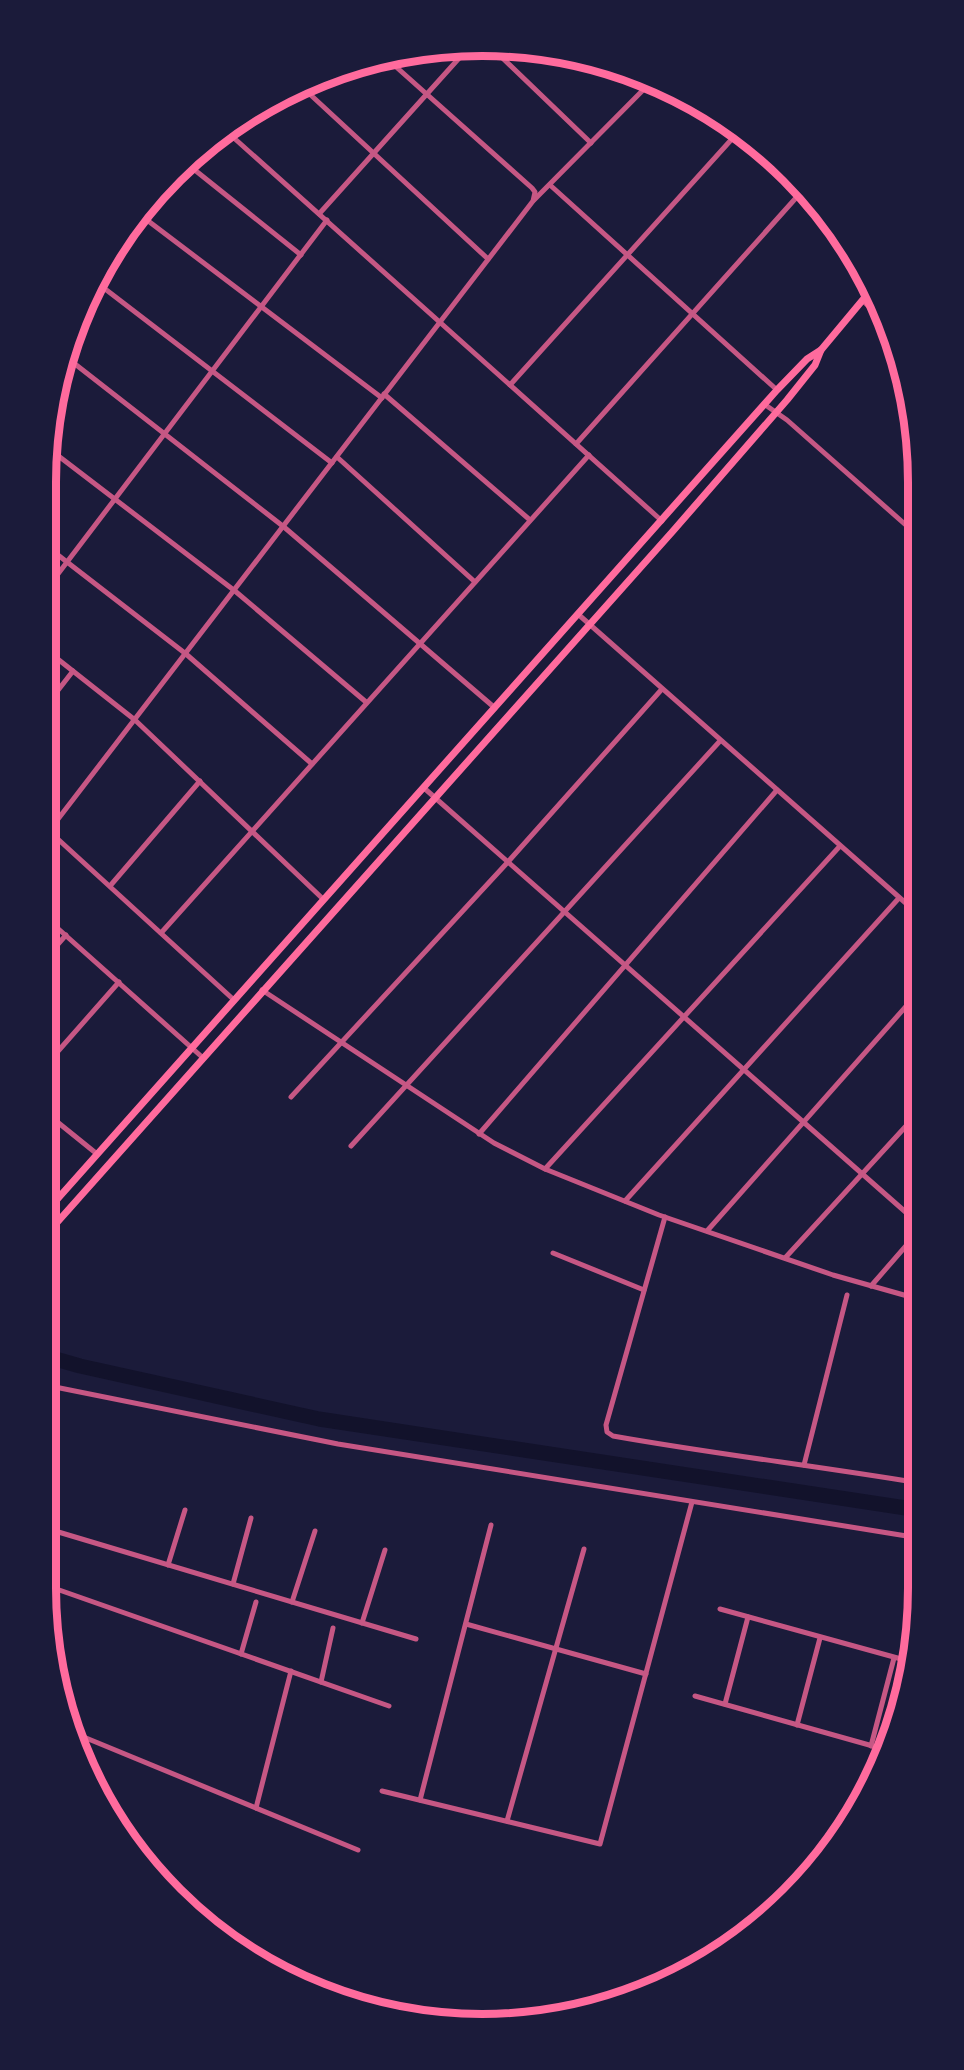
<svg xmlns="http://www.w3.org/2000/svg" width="964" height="2070" viewBox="0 0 964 2070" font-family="'Source Serif 4',serif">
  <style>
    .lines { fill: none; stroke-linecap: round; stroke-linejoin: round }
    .river { stroke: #12122b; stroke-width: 15 }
    .minor { stroke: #c65784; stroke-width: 5 }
    .secondary { stroke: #ff6b9d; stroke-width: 7 }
    .rim { fill: none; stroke: #ff6b9d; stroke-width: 8 }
  </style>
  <rect width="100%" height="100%" fill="#1b1b3a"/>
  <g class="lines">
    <polyline class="river" points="45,1356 80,1366 319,1419 919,1510"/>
    <g class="minor">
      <polyline points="490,46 591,143"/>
      <polyline points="633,73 647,86"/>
      <polyline points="301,86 488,259"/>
      <polyline points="225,130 662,521"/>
      <polyline points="186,163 301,255"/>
      <polyline points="550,185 777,390"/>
      <polyline points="534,200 653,80"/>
      <polyline points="139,214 382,398"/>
      <polyline points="319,214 470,46"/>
      <polyline points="96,282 332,463"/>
      <polyline points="863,301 888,324"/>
      <polyline points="66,357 284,527 495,708"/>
      <polyline points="510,385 740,130"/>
      <polyline points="384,394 530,520"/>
      <polyline points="764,404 787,420 916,534"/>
      <polyline points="576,444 803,190"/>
      <polyline points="48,448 235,591 366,702"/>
      <polyline points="337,457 475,582"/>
      <polyline points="45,545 186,654 312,764"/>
      <polyline points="45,591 327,220"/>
      <polyline points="579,615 917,913"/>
      <polyline points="45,649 135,720 323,899"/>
      <polyline points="45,707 73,671"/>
      <polyline points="424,788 918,1223"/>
      <polyline points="49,831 234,1000"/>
      <polyline points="45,836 533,201 535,192 532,188 385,57"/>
      <polyline points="110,886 200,781"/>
      <polyline points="45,917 202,1057"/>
      <polyline points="161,933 589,455"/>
      <polyline points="45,959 66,935"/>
      <polyline points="262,990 494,1143 545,1169 659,1215 833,1275 918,1299"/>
      <polyline points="45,1066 119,982"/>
      <polyline points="291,1097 507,863 662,689"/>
      <polyline points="45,1112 97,1154"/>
      <polyline points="479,1134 777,790"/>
      <polyline points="351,1146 720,741"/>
      <polyline points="545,1169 840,846"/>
      <polyline points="625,1201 899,898"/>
      <path d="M665,1217L606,1425L607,1432L613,1436C714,1454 817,1466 919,1483"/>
      <polyline points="707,1231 917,994"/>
      <polyline points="553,1253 644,1290"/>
      <polyline points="785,1258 917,1114"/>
      <polyline points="871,1286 918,1232"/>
      <polyline points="45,1385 338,1444 919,1538"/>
      <polyline points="909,1394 918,1395"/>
      <polyline points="804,1465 847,1295"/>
      <polyline points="45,1528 416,1639"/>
      <polyline points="168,1565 185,1510"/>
      <polyline points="233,1584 251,1518"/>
      <polyline points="45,1585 389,1706"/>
      <polyline points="292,1602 315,1531"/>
      <polyline points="720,1609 912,1662"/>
      <polyline points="362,1623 385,1550"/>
      <polyline points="466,1624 646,1674"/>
      <polyline points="52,1631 56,1615"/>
      <polyline points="241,1654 256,1602"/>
      <polyline points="321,1682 333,1628"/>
      <polyline points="695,1696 887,1750"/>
      <polyline points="725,1704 748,1617"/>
      <polyline points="797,1725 820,1638"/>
      <polyline points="69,1731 358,1850"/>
      <polyline points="871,1746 894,1658"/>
      <polyline points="382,1791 600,1844 692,1502"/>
      <polyline points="420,1800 491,1525"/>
      <polyline points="256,1808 291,1671"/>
      <polyline points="507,1821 584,1549"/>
    </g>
    <g class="secondary">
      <polyline points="45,1213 777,390 807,359 821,350 871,290"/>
      <polyline points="45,1236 673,531 787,400 815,365 821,350"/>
    </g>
  </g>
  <path d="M0 0H964V2070H0ZM482 56H482A426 426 0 0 1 908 482V1588A426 426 0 0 1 482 2014H482A426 426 0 0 1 56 1588V482A426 426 0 0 1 482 56Z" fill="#1b1b3a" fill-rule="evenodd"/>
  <path class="rim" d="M482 56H482A426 426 0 0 1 908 482V1588A426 426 0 0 1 482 2014H482A426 426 0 0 1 56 1588V482A426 426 0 0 1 482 56Z"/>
</svg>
